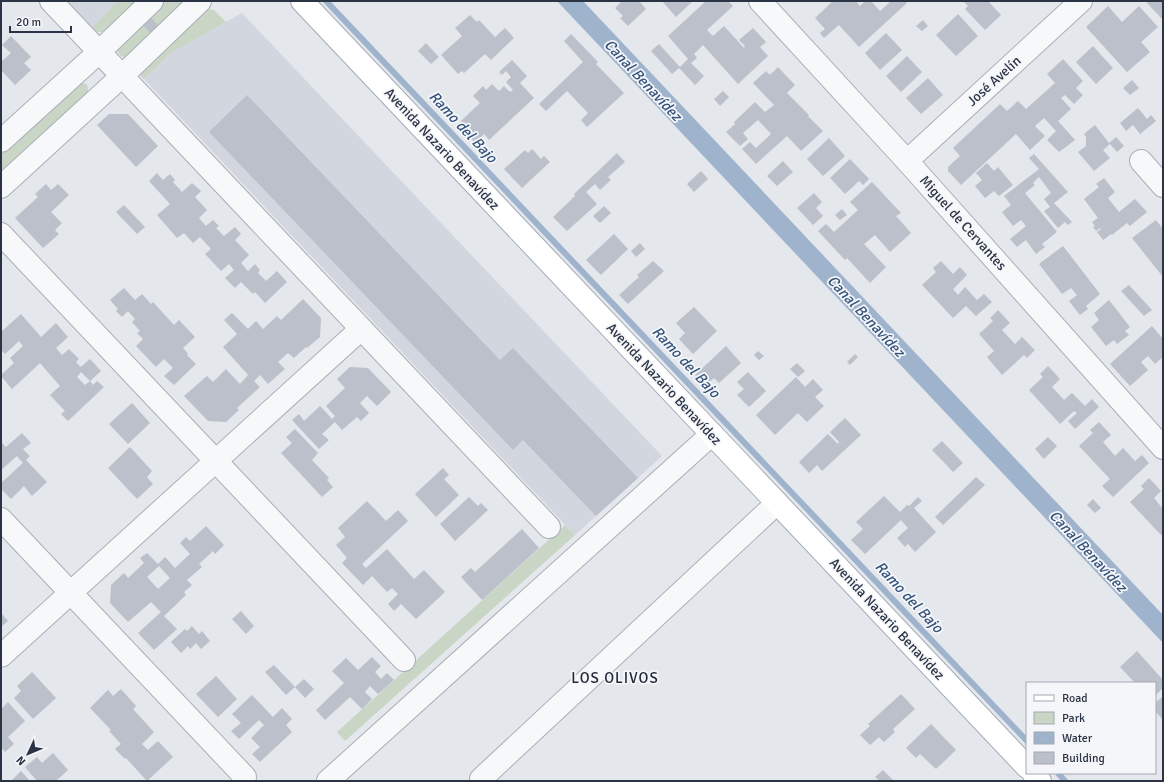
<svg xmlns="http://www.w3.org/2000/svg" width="1164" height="782" viewBox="0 0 1164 782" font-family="Signika,sans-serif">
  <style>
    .built { fill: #d2d6de }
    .green { fill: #c9d6c5 }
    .water { fill: #9fb4cc }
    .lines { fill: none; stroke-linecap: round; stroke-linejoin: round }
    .stream { stroke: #9fb4cc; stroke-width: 6 }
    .building { fill: #bbc0ca; fill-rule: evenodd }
    .minor-casing { stroke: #a9aeb7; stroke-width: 24 }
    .major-casing { stroke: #a3abb8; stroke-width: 24 }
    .minor { stroke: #f7f8fa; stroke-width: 22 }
    .major { stroke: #fff; stroke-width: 22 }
    .labels { text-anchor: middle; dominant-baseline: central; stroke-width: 3.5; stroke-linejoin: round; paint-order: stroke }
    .street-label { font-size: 14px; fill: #2b3445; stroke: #f4f6f9 }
    .water-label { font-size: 15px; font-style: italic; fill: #34527a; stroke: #f4f6f9 }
    .neighbourhood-label { font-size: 15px; letter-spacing: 1px; fill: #1d2536; stroke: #f4f6f9 }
  </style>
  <rect width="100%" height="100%" fill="#e4e7ec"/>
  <g class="built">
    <polygon points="67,1 117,1 108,11 92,27"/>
    <polygon points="242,13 662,456 575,535 144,79 171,53"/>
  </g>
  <g class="green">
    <polygon points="117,1 137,1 102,32 97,32 92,27 108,11"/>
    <polygon points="165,1 182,1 182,3 159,26 150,16"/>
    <polygon points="207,9 214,10 226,22 171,53 144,79 141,76 140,72"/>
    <path d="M142,24L151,34L127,57C121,58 118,54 117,48Z"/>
    <polygon points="83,83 87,85 88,89 88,92 1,171 1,154 79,84"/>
    <polygon points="565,525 575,535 345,741 337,732"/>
  </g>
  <polygon class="water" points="557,1 583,1 1163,615 1163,643"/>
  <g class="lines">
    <g class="stream">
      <polyline points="326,1 1027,741"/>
      <polyline points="1058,773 1065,781"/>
    </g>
  </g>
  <g class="building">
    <polygon points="622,1 639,1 646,9 628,26 620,18 623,16 615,8"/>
    <polygon points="662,1 693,1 676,17"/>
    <polygon points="706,1 728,1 733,6 707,30 713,36 724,26 744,48 745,46 739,40 753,28 766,42 760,47 768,56 738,84 703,45 694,54 697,58 691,63 704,76 695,85 679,68 672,74 651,51 659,44 680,67 688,59 668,36"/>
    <polygon points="833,1 856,1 860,6 865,1 871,1 880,11 891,1 905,1 907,3 859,47 839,25 824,38 820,33 825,29 815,18"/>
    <polygon points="963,1 988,1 1001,15 985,30 965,9 968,6"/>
    <polygon points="1149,1 1163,1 1163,20 1147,3"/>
    <polygon points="1108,6 1122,22 1139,6 1158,27 1141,42 1150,52 1127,72 1086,27"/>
    <polygon points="958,14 978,36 956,56 936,35"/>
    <polygon points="470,15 477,22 479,20 495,37 505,28 514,38 491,60 485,54 464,73 462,71 458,74 441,55 462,36 455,28"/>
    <polygon points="150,16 159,26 151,34 142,24"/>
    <polygon points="923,20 928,26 922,31 916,26"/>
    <polygon points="886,33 902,50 880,70 865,53"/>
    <polygon points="571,34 598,62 596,64 624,93 587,127 581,120 588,113 567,91 546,111 539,104 583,62 564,41"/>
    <polygon points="11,36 31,57 24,63 31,70 15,85 1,70 1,62 11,53 2,45"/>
    <polygon points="426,43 439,57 431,64 418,51"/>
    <polygon points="1093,46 1113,68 1096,84 1076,62"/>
    <polygon points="907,56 922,72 901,92 886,76"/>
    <polygon points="1063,59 1083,81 1076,88 1083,95 1074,104 1065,95 1061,98 1071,109 1058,121 1075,140 1059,152 1047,140 1056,131 1044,118 1035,126 1045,136 1030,150 1016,134 961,185 948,171 948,167 960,156 953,148 1000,104 1007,111 1018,101 1026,109 1055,83 1047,74"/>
    <polygon points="512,60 527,76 520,83 534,98 489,140 484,134 475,143 466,133 469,130 461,121 480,103 473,96 483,86 486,90 492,84 499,91 504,86 510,92 513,90 506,82 511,77 506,71 502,75 499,72"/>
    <polygon points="778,67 795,85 787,93 809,115 808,116 823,131 801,151 787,136 756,164 742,149 750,142 756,148 771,134 758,120 743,133 748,139 740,146 726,132 735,124 734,122 755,102 765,112 774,105 753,83 766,71 770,75"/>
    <polygon points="928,78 943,95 921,114 906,98"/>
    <polygon points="1132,80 1139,88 1130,95 1123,88"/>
    <polygon points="723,91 729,97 720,106 714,99"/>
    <polygon points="247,95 500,360 513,348 638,478 596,516 523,440 513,450 209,132"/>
    <polygon points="1138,108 1147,119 1151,115 1156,121 1140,134 1133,125 1126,131 1120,123"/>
    <polygon points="109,114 128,114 158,146 136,167 97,125"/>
    <polygon points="1095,125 1109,143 1116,137 1124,146 1117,152 1110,144 1103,150 1110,158 1094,171 1078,152 1086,146 1086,137 1084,134"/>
    <polygon points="829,138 845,156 823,176 807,159"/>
    <polygon points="532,149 541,159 544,156 550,162 522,188 504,169 525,150 528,153"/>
    <polygon points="617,153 625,162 608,177 611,180 600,190 595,184 586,192 597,204 567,231 553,217 575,196 574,194"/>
    <polygon points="1034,154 1068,192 1054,203 1072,222 1068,225 1065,222 1058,228 1044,211 1050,207 1044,199 1051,193 1039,177 1033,183 1035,185 1025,193 1057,232 1042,244 1045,247 1036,254 1026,240 1017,247 1010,239 1026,226 1021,220 1013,226 1002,212 1011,205 1004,196 1039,169 1029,158"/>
    <polygon points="850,159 869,179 863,185 859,181 845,194 830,178"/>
    <polygon points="783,161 793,172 777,186 767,176"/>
    <polygon points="987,163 994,171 998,167 1013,185 999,196 994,191 985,198 975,186 982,180 976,173"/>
    <polygon points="701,171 708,179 694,192 687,184"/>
    <polygon points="157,173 163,180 170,174 175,180 173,182 182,192 192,183 201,191 195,197 207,210 199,218 206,226 213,220 219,226 216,228 224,236 235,227 241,234 235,240 249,255 241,263 248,271 255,264 260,270 258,273 266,281 277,271 287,282 265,303 255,292 253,294 241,282 235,288 225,278 234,270 229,264 221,271 205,254 211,249 200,237 193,243 184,233 177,238 157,215 170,204 149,181"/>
    <polygon points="1104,178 1115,192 1108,198 1119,212 1135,199 1147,212 1130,226 1127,223 1112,235 1111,234 1103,240 1097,232 1101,229 1100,228 1096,231 1093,227 1095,226 1092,222 1098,218 1084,199 1099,187 1096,184"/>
    <polygon points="872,182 901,213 896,216 911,233 890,252 875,235 864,244 886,267 870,283 847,258 845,260 818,231 826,224 834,232 858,210 850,202"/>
    <polygon points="46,184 51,190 58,184 69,195 51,212 62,223 55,230 59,234 43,248 15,218 38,197 35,194"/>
    <polygon points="814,193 822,202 816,208 823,216 813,225 797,208"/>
    <polygon points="124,205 145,227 137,234 116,212"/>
    <polygon points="604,206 611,213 600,223 593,216"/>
    <polygon points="842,209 847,215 840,220 835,215"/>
    <polygon points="1156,220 1163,229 1163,277 1132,238"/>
    <polygon points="614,234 628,249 601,275 586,260"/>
    <polygon points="640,243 645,249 636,257 631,251"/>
    <polygon points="1063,246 1100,294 1086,306 1088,309 1080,315 1069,301 1077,295 1071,288 1062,294 1039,264"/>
    <polygon points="653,261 664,271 628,304 619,295 639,277 637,275"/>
    <polygon points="941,261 953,274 960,267 967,275 953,289 958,295 965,287 977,300 984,294 992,302 976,316 966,306 953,318 922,285 936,272 933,268"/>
    <polygon points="1129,285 1152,310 1144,316 1121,291"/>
    <polygon points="124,288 135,300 142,294 151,304 153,302 174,325 179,320 195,337 183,348 188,354 187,355 196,364 174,385 164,376 173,368 164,359 156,367 136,346 143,339 137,333 140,331 132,322 135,319 128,311 122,317 116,311 118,309 110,300"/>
    <polygon points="303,299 321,318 320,337 307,348 306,347 294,358 288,353 278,362 285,369 268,384 260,375 254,381 260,387 237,408 239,410 226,422 208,421 184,396 207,376 213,382 226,369 240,384 248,375 223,347 237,334 224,320 232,313 248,329 256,321 263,329 277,316 281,320"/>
    <polygon points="1109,300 1130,327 1125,331 1129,335 1117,344 1114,340 1106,346 1091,327 1099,320 1094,313"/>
    <polygon points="694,307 717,331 693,354 679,339 685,333 676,323"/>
    <polygon points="998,310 1010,323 1002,330 1015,344 1022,337 1035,350 1027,358 1024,355 1002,375 987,357 994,351 979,334 993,321 990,318"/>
    <polygon points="21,314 41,337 56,323 68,337 56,348 62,355 69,349 79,359 76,362 81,367 90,359 101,371 90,381 81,372 77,377 85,385 90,381 93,385 97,381 104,387 68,421 61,414 65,411 50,395 60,386 40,363 12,389 1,376 1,375 14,363 10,358 23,346 19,341 5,354 1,350 1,332"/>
    <polygon points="1152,326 1163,339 1163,357 1155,364 1148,356 1141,362 1148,370 1130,386 1110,364"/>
    <polygon points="726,346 741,363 719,383 714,378 705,386 695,375"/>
    <polygon points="758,351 764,356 759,360 754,355"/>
    <polygon points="855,354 858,357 850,365 847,362"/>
    <polygon points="797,363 805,371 798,377 790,369"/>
    <polygon points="1048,366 1060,379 1052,387 1064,400 1072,393 1085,406 1092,399 1099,407 1075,429 1068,421 1077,413 1074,411 1060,424 1029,390 1043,377 1040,374"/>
    <polygon points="350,367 368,368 391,392 377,406 367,396 360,403 369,413 361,421 357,417 342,430 335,422 322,434 329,440 319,449 292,420 299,414 304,421 320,406 332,419 335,416 326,406 345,388 337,379"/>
    <polygon points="748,372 766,391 749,407 737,395 744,389 737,382"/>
    <polygon points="796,377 805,387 813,379 823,390 815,397 824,406 807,422 798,413 775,435 756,415"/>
    <polygon points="132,403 150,423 128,444 109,424"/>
    <polygon points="845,418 861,435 822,471 817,465 809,473 799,462 828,434 838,444 839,442 830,432"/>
    <polygon points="1099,422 1111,435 1103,442 1115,456 1123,448 1135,461 1142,455 1149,463 1113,497 1102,486 1110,479 1079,446 1093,433 1090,430"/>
    <polygon points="295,429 318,453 312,460 329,478 327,480 333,487 322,497 281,453 292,443 286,437"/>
    <polygon points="22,433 31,443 23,449 30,456 26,460 47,482 32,496 24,486 11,499 1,489 1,483 23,463 17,456 1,470 1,442 6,447"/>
    <polygon points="1048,437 1057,446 1044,459 1035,449"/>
    <polygon points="942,441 963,463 953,472 932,450"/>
    <polygon points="130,447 152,471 147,477 153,484 137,499 108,468"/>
    <polygon points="443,468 449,475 444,479 459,495 436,517 415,494"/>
    <polygon points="976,477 985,485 943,525 935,517"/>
    <polygon points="1149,478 1161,491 1154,498 1163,509 1163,533 1161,535 1130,502 1144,489 1141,486"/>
    <polygon points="884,496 900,512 907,505 909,506 918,497 922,501 914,508 936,532 915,552 908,544 905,547 897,538 908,528 901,520 865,554 851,540 863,529 856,522"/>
    <polygon points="469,497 478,506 481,503 488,510 455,541 440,524"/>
    <polygon points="1093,499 1101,508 1095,513 1087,505"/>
    <polygon points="367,501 386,521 398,510 408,521 362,564 366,568 387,549 414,579 424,570 445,592 416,619 401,604 394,611 388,604 398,594 392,588 387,592 372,576 363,585 342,563 347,558 336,545 345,537 338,528"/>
    <path d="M206,526L224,545L215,554L213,551L199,564L202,567L187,580L192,585L184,592L186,595L164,616L177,629L154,650L138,633L161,612L151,602L128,622L110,603L111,585L124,573L128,578L144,563L140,558L147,553L158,564L165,557L175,568L190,554L180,543L186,537L190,541ZM159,566L170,578L158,589L147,577Z"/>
    <polygon points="522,529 539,548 482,600 461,577 471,568 475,572"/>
    <polygon points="241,611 254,626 246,634 232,619"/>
    <polygon points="1,613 8,621 1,627"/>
    <polygon points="192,626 199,634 202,631 210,641 201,649 196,643 190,649 188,646 181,653 171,642 185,629 187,631"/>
    <polygon points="1137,651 1163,680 1163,688 1155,696 1155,683 1135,683 1120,667"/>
    <polygon points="372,657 381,666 375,672 381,679 387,673 394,680 378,694 370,686 365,692 372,699 362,709 350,697 325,720 316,710 344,683 332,671 346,658 358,670"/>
    <polygon points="274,665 295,687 304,679 314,689 305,698 295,687 286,695 265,672"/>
    <polygon points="32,672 56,698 33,719 14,698 21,691 17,686"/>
    <polygon points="216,676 237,699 218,717 196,694"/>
    <polygon points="121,689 136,706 133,709 154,732 142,744 148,750 158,741 173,757 147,781 126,758 125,759 115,749 121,744 109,731 111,730 90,708 108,690 113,696"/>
    <polygon points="901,694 915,709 893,729 895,732 884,742 879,737 870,745 860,735 870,726 868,724"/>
    <polygon points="252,695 273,717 282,708 292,719 286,725 292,732 260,762 252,754 260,747 251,738 264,725 259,720 239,739 231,731 241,723 232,714"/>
    <polygon points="1163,696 1163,720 1155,711 1155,703"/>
    <polygon points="8,702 25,721 8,737 14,744 5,752 1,747 1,709"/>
    <polygon points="931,724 956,750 936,769 920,754 916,758 906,748"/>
    <polygon points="53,753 68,770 56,781 37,781 25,767 37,757 42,763"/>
    <polygon points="883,770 894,781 880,781 875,777"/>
    <polygon points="21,771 30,781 11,781"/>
  </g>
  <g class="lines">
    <g class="minor-casing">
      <g id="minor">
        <polyline points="51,1 549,527"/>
        <polyline points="760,1 907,161 1163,448"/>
        <polyline points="1,141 99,52 152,1"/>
        <polyline points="907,161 1081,1"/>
        <polyline points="1141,161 1163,186"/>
        <polyline points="1,187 122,76 200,1"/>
        <polyline points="1,234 404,660"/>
        <polyline points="1,519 245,777"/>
        <polyline points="1,656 361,329"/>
        <polyline points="481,779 777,503"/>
        <polyline points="328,781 712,434"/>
      </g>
    </g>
    <g class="major-casing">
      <g id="major">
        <polyline points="302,1 1027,767"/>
        <polyline points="1033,773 1040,781"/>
      </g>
    </g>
    <use href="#minor" class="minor"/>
    <use href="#major" class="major"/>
  </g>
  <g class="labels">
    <g class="street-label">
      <text transform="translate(994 81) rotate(-42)">José Avelín</text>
      <text transform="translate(442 149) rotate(47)">Avenida Nazario Benavídez</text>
      <text transform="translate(963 223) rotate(48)">Miguel de Cervantes</text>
      <text transform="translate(664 384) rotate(47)">Avenida Nazario Benavídez</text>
      <text transform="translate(887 619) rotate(47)">Avenida Nazario Benavídez</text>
    </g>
    <g class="water-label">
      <text transform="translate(643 80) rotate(47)">Canal Benavídez</text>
      <text transform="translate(463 127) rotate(47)">Ramo del Bajo</text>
      <text transform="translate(866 316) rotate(47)">Canal Benavídez</text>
      <text transform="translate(686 362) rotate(47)">Ramo del Bajo</text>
      <text transform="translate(1088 551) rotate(47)">Canal Benavídez</text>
      <text transform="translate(909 597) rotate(47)">Ramo del Bajo</text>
    </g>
    <g class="neighbourhood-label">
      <text x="615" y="678">LOS OLIVOS</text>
    </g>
  </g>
  <rect width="1164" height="782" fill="none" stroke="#2b3445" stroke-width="4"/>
  <rect x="1026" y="682" width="130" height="92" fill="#f4f6f9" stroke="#a4a8b1"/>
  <rect x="1034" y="695" width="20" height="6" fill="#ffffff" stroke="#a4a8b1"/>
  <text x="1062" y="702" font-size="12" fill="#2b3445">Road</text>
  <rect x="1034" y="712" width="20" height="12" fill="#c9d6c5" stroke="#a4a8b1"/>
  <text x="1062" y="722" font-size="12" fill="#2b3445">Park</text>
  <rect x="1034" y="732" width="20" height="12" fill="#9fb4cc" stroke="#a4a8b1"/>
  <text x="1062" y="742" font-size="12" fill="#2b3445">Water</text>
  <rect x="1034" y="752" width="20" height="12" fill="#bbc0ca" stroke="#a4a8b1"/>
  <text x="1062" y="762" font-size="12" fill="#2b3445">Building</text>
  <g transform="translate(28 754) rotate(226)" stroke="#f4f6f9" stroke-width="3" paint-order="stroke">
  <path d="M0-3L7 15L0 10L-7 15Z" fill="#2b3445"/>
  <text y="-6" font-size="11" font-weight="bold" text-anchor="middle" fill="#2b3445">N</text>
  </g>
  <path d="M10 26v6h61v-6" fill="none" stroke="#2b3445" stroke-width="2"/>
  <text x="16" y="26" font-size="12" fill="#2b3445" stroke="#f4f6f9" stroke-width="3" paint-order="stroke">20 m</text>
</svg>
